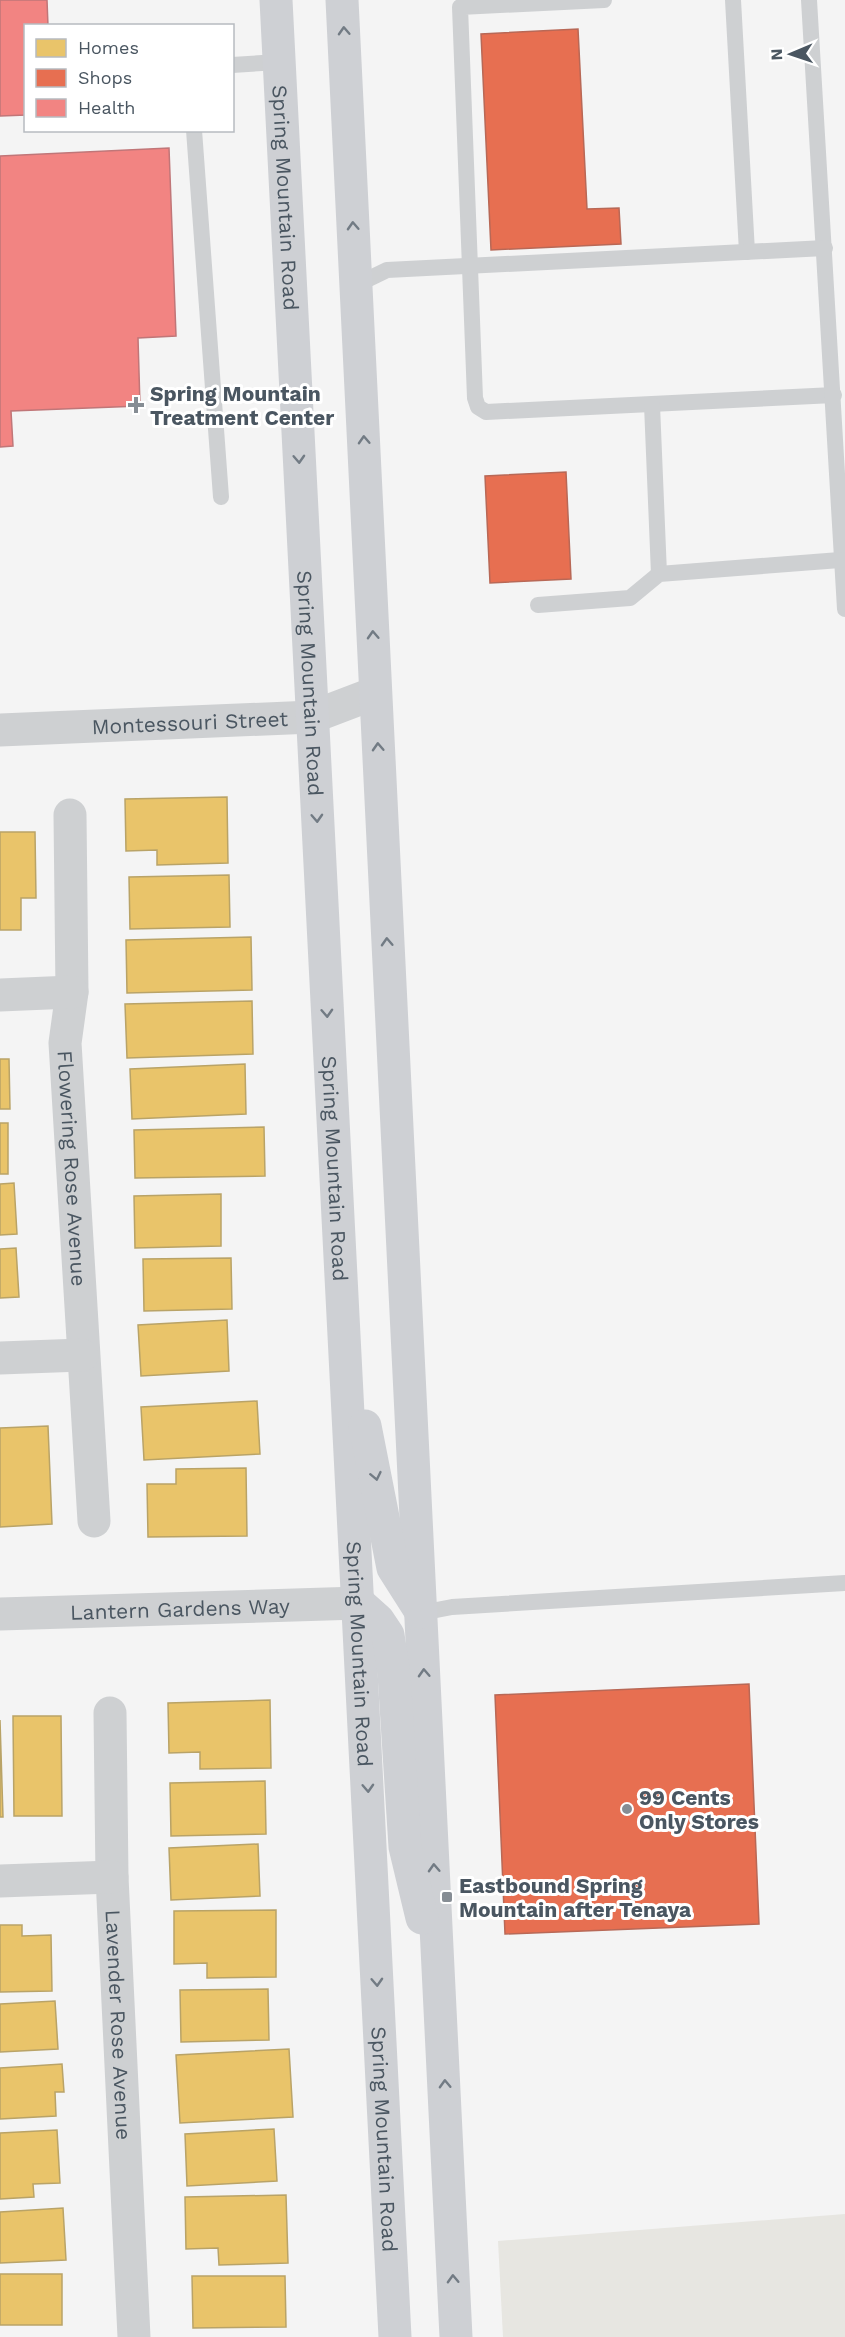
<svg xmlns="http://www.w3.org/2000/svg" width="845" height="2337" viewBox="0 0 845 2337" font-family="'Work Sans',sans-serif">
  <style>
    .sand { fill: #e7e6e1 }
    .homes { fill: #e9c46a; stroke: #b9a367; stroke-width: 1.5 }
    .shops { fill: #e76f51; stroke: #b86856; stroke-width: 1.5 }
    .health { fill: #f28482; stroke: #c07678; stroke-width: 1.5 }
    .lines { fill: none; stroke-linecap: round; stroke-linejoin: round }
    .service { stroke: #ced0d2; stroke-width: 16 }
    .minor { stroke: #ced0d2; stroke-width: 33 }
    .secondary { stroke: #ced0d4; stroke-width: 33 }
    .oneway { stroke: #727b84 }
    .poi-dot { fill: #868d94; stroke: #fff; stroke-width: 2 }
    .labels { text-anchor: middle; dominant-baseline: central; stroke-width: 6; stroke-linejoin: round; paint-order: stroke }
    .street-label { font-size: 21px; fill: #4a5661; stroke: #fff }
    .poi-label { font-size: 21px; font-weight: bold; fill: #4a5661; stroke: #fff; text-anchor: start }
  </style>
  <rect width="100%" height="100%" fill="#f4f4f4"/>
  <polygon class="sand" points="845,2214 845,2337 503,2337 498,2241"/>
  <g class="homes">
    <polygon points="227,797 228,863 157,865 157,850 126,851 125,799"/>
    <polygon points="0,832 35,832 36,898 21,898 21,930 0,930"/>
    <polygon points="229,875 230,927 130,929 129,877"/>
    <polygon points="251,937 252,990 127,993 126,940"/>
    <polygon points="252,1001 253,1054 127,1058 125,1004"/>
    <polygon points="0,1059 9,1059 10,1109 0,1109"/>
    <polygon points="245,1064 246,1114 132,1119 130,1069"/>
    <rect x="0" y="1123" width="8" height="51"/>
    <polygon points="264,1127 265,1176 135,1178 134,1130"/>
    <polygon points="14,1183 17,1234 0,1235 0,1184"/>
    <polygon points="221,1194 221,1246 135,1248 134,1196"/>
    <polygon points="16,1248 19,1297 0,1298 0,1249"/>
    <polygon points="231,1258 232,1309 144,1311 143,1259"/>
    <polygon points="227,1320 229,1371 141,1376 138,1325"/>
    <polygon points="257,1401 260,1454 144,1460 141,1407"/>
    <polygon points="48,1426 52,1524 0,1527 0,1428"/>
    <polygon points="246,1468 247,1536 148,1537 147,1484 176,1484 176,1469"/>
    <polygon points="270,1700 271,1768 200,1769 200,1752 169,1753 168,1703"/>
    <polygon points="13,1716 61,1716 62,1816 14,1816"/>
    <polygon points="0,1720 3,1817 0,1817"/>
    <polygon points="265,1781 266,1834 171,1836 170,1783"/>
    <polygon points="258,1844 260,1896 171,1900 169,1848"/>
    <polygon points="276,1910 276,1977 207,1978 207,1963 174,1964 174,1911"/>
    <polygon points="0,1925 22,1925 22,1936 51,1935 52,1991 0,1992"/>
    <polygon points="268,1989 269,2040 181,2042 180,1990"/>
    <polygon points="55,2001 58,2049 0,2052 0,2004"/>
    <polygon points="289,2049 293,2117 180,2123 176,2055"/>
    <polygon points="62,2064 64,2092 55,2092 56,2116 0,2119 0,2068"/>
    <polygon points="274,2129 277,2181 187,2186 185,2134"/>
    <polygon points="57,2130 60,2183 33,2184 34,2197 0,2199 0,2133"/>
    <polygon points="286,2195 288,2263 219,2265 218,2248 186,2249 185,2197"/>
    <polygon points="63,2208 66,2260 0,2263 0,2212"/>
    <rect x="0" y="2274" width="62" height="51"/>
    <polygon points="192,2276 285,2276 286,2327 193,2328"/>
  </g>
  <g class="shops">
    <polygon points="578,29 587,209 619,208 621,244 491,250 481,34"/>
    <polygon points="566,472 571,579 490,583 485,476"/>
    <polygon points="749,1684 759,1924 505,1934 495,1695"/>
  </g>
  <g class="health">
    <polygon points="0,0 47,0 48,26 26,26 26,115 0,116"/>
    <polygon points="169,148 176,336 138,338 140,406 11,411 13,446 0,447 0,156"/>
  </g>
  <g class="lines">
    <g class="service">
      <polyline points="604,0 460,7 475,398 478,407 486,412 834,395"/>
      <polyline points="733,0 747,252"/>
      <polyline points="809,0 845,609"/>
      <polyline points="232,65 278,62"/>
      <polyline points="194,130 221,497"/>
      <polyline points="356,285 387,270 825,248"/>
      <polyline points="652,405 659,574"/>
      <polyline points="538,605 630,598 659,574 840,560"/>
      <polyline points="421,1613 452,1607 845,1583"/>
    </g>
    <g class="minor">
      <path id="s1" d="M0,730L312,717L375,693"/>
      <path id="s2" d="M70,815L72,992L65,1043L94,1521"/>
      <polyline points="0,995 72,992"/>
      <polyline points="0,1358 82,1355"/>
      <path id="s3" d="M0,1614L359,1603"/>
      <path id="s4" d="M110,1713L112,1877L134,2337"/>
      <polyline points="0,1881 112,1877"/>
    </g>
    <g class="secondary">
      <path id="s5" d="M276,0L395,2337"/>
      <polyline points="342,0 456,2337"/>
      <polyline points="365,1426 393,1568 421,1612"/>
      <polyline points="359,1603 378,1620 388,1635 394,1674 405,1847 422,1918"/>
    </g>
  </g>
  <defs><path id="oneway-chevron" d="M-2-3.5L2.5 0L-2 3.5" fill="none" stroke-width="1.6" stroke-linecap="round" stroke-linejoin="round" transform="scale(1.5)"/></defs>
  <g class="oneway">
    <use href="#oneway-chevron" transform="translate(344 31) rotate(-93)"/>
    <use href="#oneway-chevron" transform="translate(353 226) rotate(-93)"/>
    <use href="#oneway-chevron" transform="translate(364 440) rotate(-93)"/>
    <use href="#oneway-chevron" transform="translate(299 459) rotate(87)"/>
    <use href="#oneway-chevron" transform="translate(373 635) rotate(-93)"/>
    <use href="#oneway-chevron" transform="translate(378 747) rotate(-93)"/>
    <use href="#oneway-chevron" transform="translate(317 818) rotate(87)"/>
    <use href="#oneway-chevron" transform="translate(387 942) rotate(-93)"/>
    <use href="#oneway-chevron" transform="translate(327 1013) rotate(87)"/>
    <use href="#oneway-chevron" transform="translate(376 1476) rotate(78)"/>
    <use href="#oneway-chevron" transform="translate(424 1673) rotate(-93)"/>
    <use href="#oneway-chevron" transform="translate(368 1788) rotate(87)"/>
    <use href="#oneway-chevron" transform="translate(434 1868) rotate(-93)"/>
    <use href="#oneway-chevron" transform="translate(377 1982) rotate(87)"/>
    <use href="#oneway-chevron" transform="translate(445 2084) rotate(-92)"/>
    <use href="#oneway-chevron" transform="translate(453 2279) rotate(-92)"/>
  </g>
  <g class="poi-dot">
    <path d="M133 396h6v6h6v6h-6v6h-6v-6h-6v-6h6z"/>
    <circle cx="627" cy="1809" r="6"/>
    <rect x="441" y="1891" width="12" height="12" rx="3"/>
  </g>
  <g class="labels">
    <g class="street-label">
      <text stroke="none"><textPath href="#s5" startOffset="198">Spring Mountain Road</textPath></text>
      <text stroke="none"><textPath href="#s5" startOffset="684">Spring Mountain Road</textPath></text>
      <text stroke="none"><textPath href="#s1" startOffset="190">Montessouri Street</textPath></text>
      <text stroke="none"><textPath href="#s2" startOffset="354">Flowering Rose Avenue</textPath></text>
      <text stroke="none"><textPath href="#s5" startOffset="1170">Spring Mountain Road</textPath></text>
      <text stroke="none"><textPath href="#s3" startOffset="180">Lantern Gardens Way</textPath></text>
      <text stroke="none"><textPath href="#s5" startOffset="1656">Spring Mountain Road</textPath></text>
      <text stroke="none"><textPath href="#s4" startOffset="312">Lavender Rose Avenue</textPath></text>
      <text stroke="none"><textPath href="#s5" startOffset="2142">Spring Mountain Road</textPath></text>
    </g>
    <g class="poi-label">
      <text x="150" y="393">Spring Mountain<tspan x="150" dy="24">Treatment Center</tspan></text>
      <text x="639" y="1797">99 Cents<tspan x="639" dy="24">Only Stores</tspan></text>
      <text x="459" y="1885">Eastbound Spring<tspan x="459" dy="24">Mountain after Tenaya</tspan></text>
    </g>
  </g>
  <rect x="24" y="24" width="210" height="108" fill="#ffffff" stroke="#b7bbc0" stroke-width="1.5"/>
  <rect x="36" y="39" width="30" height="18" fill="#e9c46a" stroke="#b7bbc0" stroke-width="1.5"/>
  <text x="78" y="54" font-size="18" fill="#4a5661">Homes</text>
  <rect x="36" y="69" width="30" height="18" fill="#e76f51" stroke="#b7bbc0" stroke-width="1.5"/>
  <text x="78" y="84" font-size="18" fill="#4a5661">Shops</text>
  <rect x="36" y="99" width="30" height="18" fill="#f28482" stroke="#b7bbc0" stroke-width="1.5"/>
  <text x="78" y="114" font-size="18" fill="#4a5661">Health</text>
  <g transform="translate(791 54) rotate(268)" stroke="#ffffff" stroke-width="4.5" paint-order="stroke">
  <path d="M0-4.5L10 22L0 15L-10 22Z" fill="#4a5661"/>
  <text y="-9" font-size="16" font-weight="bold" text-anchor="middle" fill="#4a5661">N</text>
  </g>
</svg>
